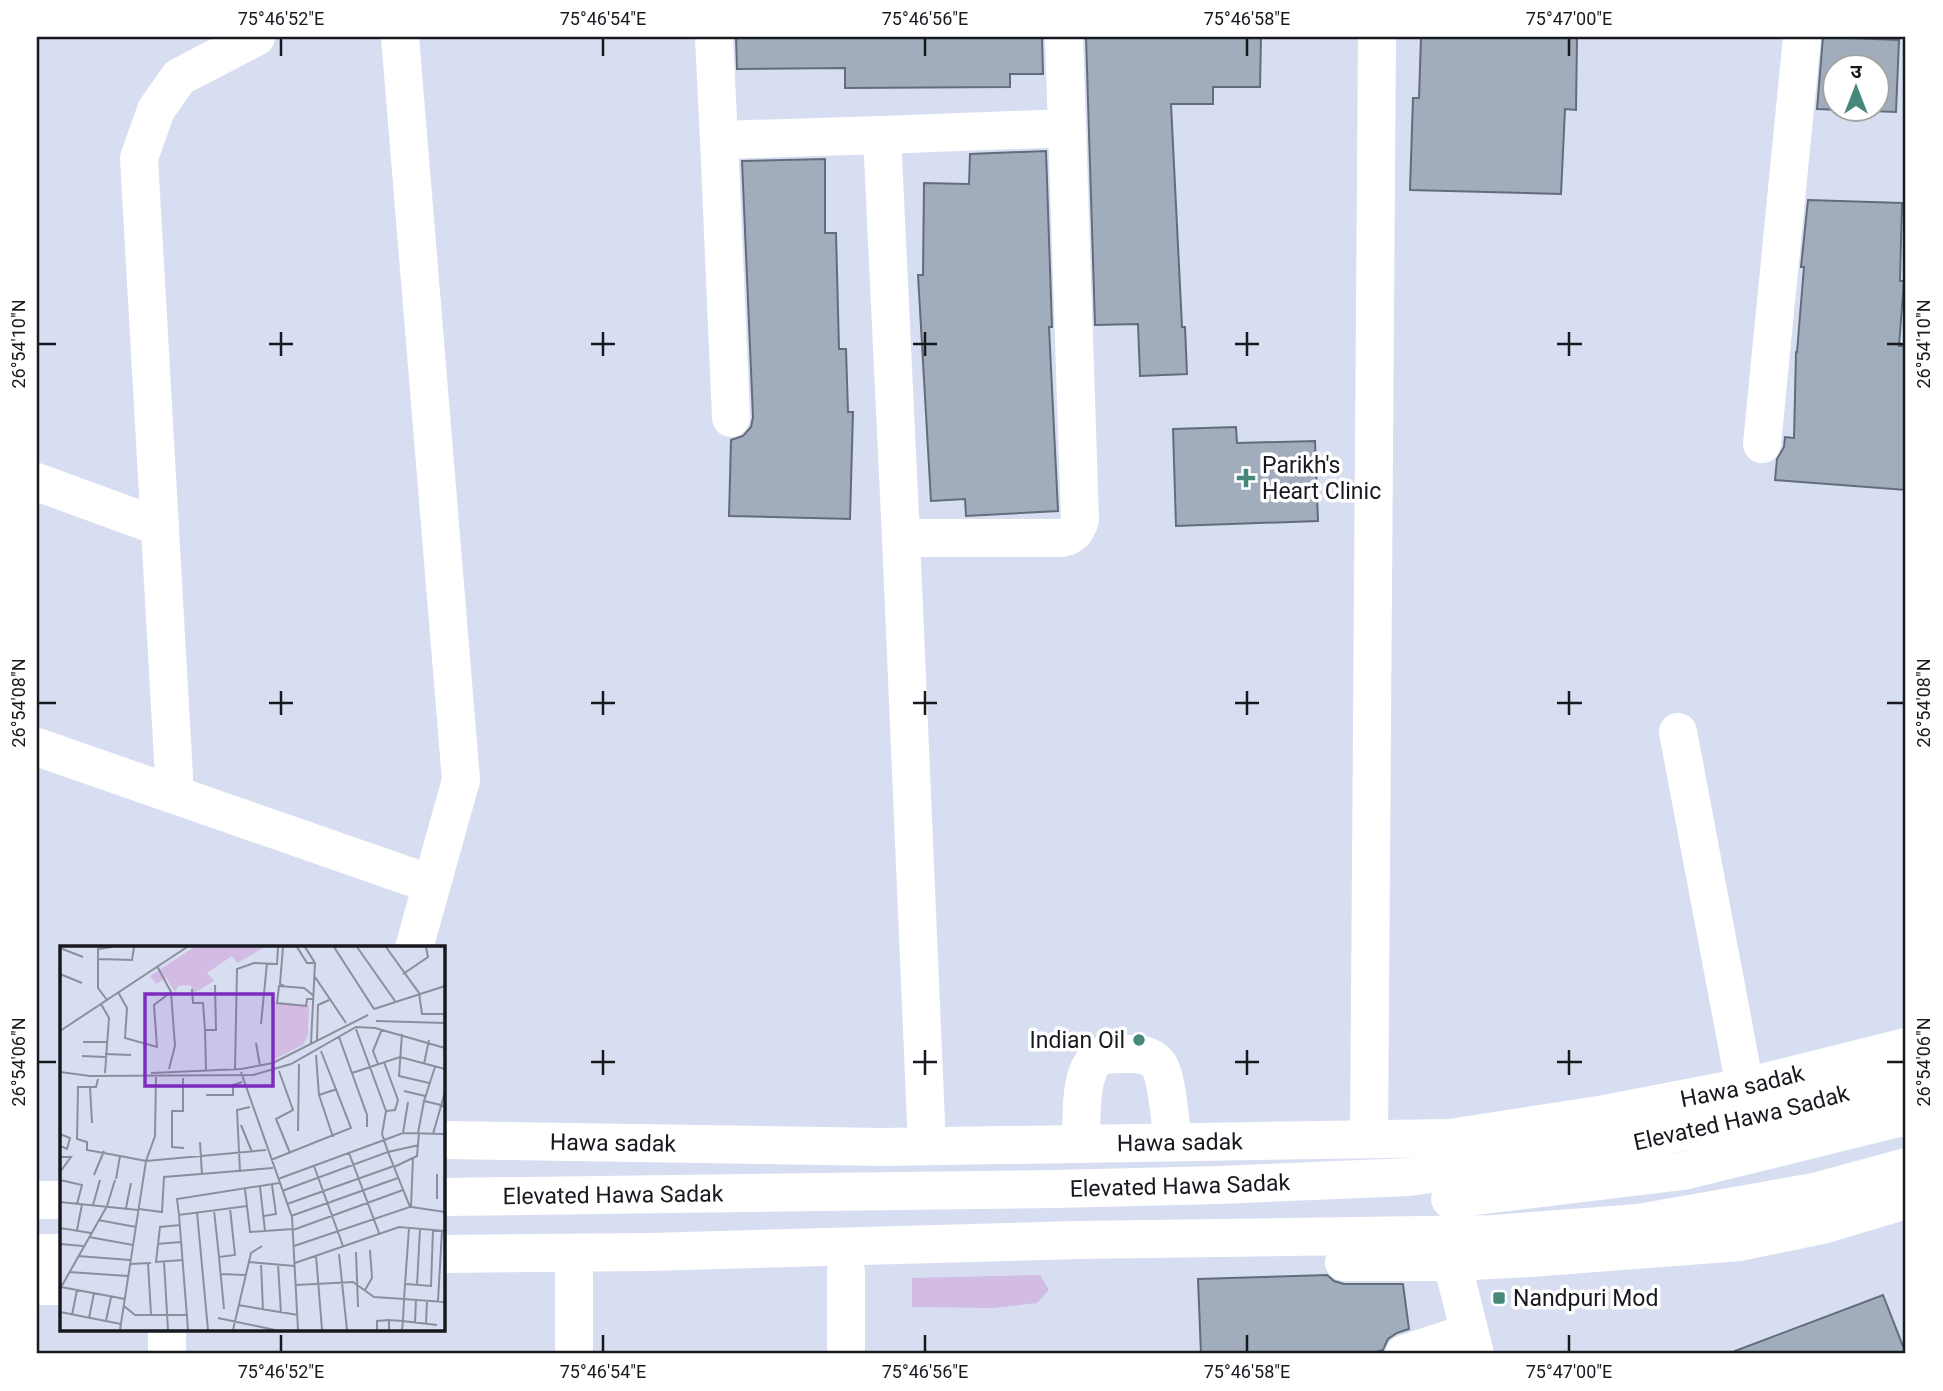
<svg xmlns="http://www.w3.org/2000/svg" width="1943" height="1391" viewBox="0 0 1943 1391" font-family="Roboto,'Noto Sans Devanagari',sans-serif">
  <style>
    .green { fill: #d2bce4 }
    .building { fill: #a1adbc; stroke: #626d7b; stroke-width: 2; fill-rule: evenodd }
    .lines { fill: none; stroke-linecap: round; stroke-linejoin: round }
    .minor { stroke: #fff; stroke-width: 38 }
    .major { stroke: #fff; stroke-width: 38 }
    .ticks { fill: none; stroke: #17191f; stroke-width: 2.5 }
    .poi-dot { fill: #468879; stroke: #fff; stroke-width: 2.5 }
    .labels { text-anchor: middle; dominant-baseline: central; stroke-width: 7; stroke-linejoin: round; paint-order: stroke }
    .poi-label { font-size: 23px; fill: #17191f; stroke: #fff; text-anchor: start }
    .street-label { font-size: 23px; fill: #17191f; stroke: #fff }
    .inset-road { fill: none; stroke: #8b8f9d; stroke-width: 2 }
    .view { fill: #7b2cbf; fill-opacity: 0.15; stroke: #7b2cbf; stroke-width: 3.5 }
    .inset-edge { fill: none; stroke: #17191f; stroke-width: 3.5 }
    .neatline { fill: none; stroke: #17191f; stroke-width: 2.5 }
    .ticks-label { font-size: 18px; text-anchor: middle; fill: #17191f }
  </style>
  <rect width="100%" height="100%" fill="#d8def1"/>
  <polygon class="green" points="1040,1275 1049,1290 1037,1303 993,1308 912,1307 912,1278"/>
  <g class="building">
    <polygon points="736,37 1042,37 1043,74 1010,74 1010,87 845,88 845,68 737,69"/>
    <polygon points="1086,37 1261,37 1260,87 1213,87 1213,104 1171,104 1182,327 1185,327 1187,374 1140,376 1138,324 1095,325"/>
    <polygon points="1421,37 1577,37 1576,110 1565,109 1561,194 1410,190 1413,98 1419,98"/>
    <path d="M1823,37L1899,40L1896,112L1817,109ZM1835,66H1877V108H1835Z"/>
    <polygon points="1046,151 1052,327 1049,327 1058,511 966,516 965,499 931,501 918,275 923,275 924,183 969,184 970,154"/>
    <polygon points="825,159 825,233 836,233 839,349 846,349 848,412 853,412 850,519 729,516 731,440 743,436 751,427 753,417 742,161"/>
    <polygon points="1808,200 1902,203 1900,281 1904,281 1899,346 1906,346 1906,490 1775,480 1777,459 1784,447 1785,437 1794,438 1796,352 1797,352 1804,267 1801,267"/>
    <polygon points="1236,427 1237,443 1315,441 1318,521 1176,526 1173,429"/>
    <polygon points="1327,1275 1334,1281 1344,1284 1403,1284 1409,1329 1397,1333 1388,1339 1383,1350 1369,1354 1201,1354 1198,1279"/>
    <polygon points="1883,1295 1906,1354 1735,1354 1735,1351"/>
  </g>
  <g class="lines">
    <g class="minor">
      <polyline points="400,37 461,780 414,948"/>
      <path d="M714,37L719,140L882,135L901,538H1061C1073,536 1076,531 1080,520L1064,37"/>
      <polyline points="882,135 1067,128"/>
      <polyline points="719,140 731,418"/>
      <polyline points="1762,444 1802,37"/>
      <polyline points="37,482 160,527"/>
      <polyline points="901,538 927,1146"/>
      <polyline points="1678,732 1745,1087"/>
      <polyline points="37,747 175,795 139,158 156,110 179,77 256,37"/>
      <polyline points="175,795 431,884"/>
      <polyline points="1369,1138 1377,37"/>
      <path d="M1081,1144C1082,1123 1078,1067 1100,1057C1109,1053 1122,1054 1132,1054C1143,1054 1154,1057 1160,1067C1168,1083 1170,1123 1173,1142"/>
      <polyline points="1451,1231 1452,1262 1475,1354"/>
      <polyline points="574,1276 574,1354"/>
      <polyline points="167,1354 167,1330"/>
      <polyline points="846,1354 846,1271"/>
      <polyline points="1404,1354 1468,1333"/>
    </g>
    <g class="major">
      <path id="s1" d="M443,1140L883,1147L1450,1138L1605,1114L1745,1087L1906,1047"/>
      <path id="s2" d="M443,1197L1055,1189L1219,1185L1409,1177L1623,1145L1782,1110L1906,1077"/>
      <polyline points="1450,1199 1683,1171 1906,1116"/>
      <polyline points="37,1200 61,1200"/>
      <polyline points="37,1253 61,1253"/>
      <polyline points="443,1254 650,1252 1077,1240 1492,1234 1639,1223 1814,1192 1906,1167"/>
      <polyline points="1344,1262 1452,1262 1530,1258 1740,1242 1822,1225 1906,1200"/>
      <polyline points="37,1286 61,1286"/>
    </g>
  </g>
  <path class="ticks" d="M281,38V56M603,38V56M925,38V56M1247,38V56M1569,38V56M281,332V356M603,332V356M925,332V356M1247,332V356M1569,332V356M38,344H56M269,344H293M591,344H615M913,344H937M1235,344H1259M1557,344H1582M1887,344H1904M281,691V715M603,691V715M925,691V715M1247,691V715M1569,691V715M38,703H56M269,703H293M591,703H615M913,703H937M1235,703H1259M1557,703H1582M1887,703H1904M603,1050V1075M925,1050V1075M1247,1050V1075M1569,1050V1075M38,1062H56M591,1062H615M913,1062H937M1235,1062H1259M1557,1062H1582M1887,1062H1904M281,1335V1352M603,1335V1352M925,1335V1352M1247,1335V1352M1569,1335V1352"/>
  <g class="poi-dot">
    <path d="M1242.5 467.5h7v7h7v7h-7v7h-7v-7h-7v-7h7z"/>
    <circle cx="1139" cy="1040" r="7"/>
    <rect x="1492" y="1291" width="14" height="14" rx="3.5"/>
  </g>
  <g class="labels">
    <g class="poi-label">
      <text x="1262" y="465">Parikh's<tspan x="1262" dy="26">Heart Clinic</tspan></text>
      <text x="1125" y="1040" text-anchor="end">Indian Oil</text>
      <text x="1513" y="1298">Nandpuri Mod</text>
    </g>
    <g class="street-label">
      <text stroke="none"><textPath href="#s1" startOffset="1304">Hawa sadak</textPath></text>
      <text stroke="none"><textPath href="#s2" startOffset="1304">Elevated Hawa Sadak</textPath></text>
      <text stroke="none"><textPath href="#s1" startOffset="737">Hawa sadak</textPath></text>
      <text stroke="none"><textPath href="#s1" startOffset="170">Hawa sadak</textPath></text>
      <text stroke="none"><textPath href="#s2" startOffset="737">Elevated Hawa Sadak</textPath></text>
      <text stroke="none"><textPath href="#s2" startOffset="170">Elevated Hawa Sadak</textPath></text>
    </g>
  </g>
  <g transform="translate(60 946)">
    <rect width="385" height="385" fill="#d8def1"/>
    <path d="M134,1H205L177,17L172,10L160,18L147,27L154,35L134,47L130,39L118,40L115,46L106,32L96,38L90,30ZM214,56L249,59L248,89L243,99L213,114Z" fill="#d2bce4"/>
    <path class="inset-road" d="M223,1L220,38L224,40M237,1L247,17H255M245,1L255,17L251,97M274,1L314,63M297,1L335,55M326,1L359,47L362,68H385M0,2L23,11M38,13L72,14L74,1M0,28L22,37M343,28L368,11L366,1M255,31L286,77M132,43L133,57H143L145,84H156L155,39M58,46L67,62L65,92L97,101L94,59L111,46L97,20M253,53H247L246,60L217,57L219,40L244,42L254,50M47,54L38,42V3L52,1M41,58L49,72L45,127M314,63L385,40M316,75L385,77M201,78L207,17M145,84L146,124M0,85L127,1M342,88L339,130L369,137M279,91L307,169V181M257,94L258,59L269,54M23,96H47M196,97L200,120M45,108L71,109M256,109L259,149M22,110L45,111M324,116L338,154L335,164L326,165M318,118L313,105L322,83M364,118L369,94M375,121L364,155L385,160M109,123L115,100L111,46M175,123L177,23L194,17L217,18L218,1M219,125L233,164L216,173L230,207M0,126L30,130L193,129L231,118L296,81L315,82L385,102M181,126L232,271L238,384M91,127L181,123L213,117L308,69M292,127L340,111L385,123M123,132V165H112V201L124,202M38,133L36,141H18L17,193L27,196V204L60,210M30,141L32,177M344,145L365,150M146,149H173V139L182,136M181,179L192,206M238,185L239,118M343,187L348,156M358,187L364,155M0,188L10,192L7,203L0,200M373,188L385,146M273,191L259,149L277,143M140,196L142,229M289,207L319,287M0,211H11L0,226M353,212L351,261L385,266M211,214L291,182L261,105M254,220L283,300M334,221L357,210L359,187M180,226L177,164L190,161M34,229L44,205M56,233L60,210L86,215L206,204M218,233L343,187L385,188M0,234L22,239L17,258M200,241L205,285M185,243L190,286L233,283M222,245L328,206L322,188L326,165L296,83M377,253V228M0,256L78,264M227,258L334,220M33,259L40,234M187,260L119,269L117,253L219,237M66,262L71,237M79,263L102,266L104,231L213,222M154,264L159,311M137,266L148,384M119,269L128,384M204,270L216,268L212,239M231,270L338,232M38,274L76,281M120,279L100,281L96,316L123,314M0,282L31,287M17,284L22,258M233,284L343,244M29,291L73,299M0,298L23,300M97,298L121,296M234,300L350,261L328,206L359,199M296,306L298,361M279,308L287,384M256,309L262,384M18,310L70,314M104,316L108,384M189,316L235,320M88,317L91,368M201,317L203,364M235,317L339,281L385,285M70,318L91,317M218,318L221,367M9,326L68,330M160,328L185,329M346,338L371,340L373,284M236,339L293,336L314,351L344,353L349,282M357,339L360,283M1,341L65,353M0,343L47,260L55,234M305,344L312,332L310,304M378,355L382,284M178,359L238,369M64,360L75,369H128M164,363L159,311L175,309L170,262M0,366L61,378M12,369L17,344M29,372L34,347M158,372L215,384M46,375L51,351M355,377L356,353M366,378L367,354M377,379L343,375L344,353L385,356M60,384L86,215L95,190L96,129M173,384L191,307L202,300M317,384V375L329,374M329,384V374L343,375L342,384"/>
    <path class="view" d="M85,48H213V140H85Z"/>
    <rect width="385" height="385" class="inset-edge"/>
  </g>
  <rect width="1943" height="1391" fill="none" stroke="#ffffff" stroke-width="77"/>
  <g transform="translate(1856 88)"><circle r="33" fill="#ffffff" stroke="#a2a3a5" stroke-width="2"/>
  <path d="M0-5L12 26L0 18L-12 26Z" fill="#468879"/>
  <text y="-10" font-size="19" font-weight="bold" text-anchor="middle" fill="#17191f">उ</text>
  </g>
  <rect x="38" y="38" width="1866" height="1314" class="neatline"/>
  <g class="ticks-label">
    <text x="281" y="25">75°46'52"E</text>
    <text x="603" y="25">75°46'54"E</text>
    <text x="925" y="25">75°46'56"E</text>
    <text x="1247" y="25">75°46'58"E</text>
    <text x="1569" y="25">75°47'00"E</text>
    <text transform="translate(19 344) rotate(-90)" y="6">26°54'10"N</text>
    <text transform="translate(1924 344) rotate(-90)" y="6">26°54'10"N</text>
    <text transform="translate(19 703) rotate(-90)" y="6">26°54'08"N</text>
    <text transform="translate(1924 703) rotate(-90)" y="6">26°54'08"N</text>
    <text transform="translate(19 1062) rotate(-90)" y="6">26°54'06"N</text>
    <text transform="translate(1924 1062) rotate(-90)" y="6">26°54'06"N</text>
    <text x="281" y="1378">75°46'52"E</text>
    <text x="603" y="1378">75°46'54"E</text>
    <text x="925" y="1378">75°46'56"E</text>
    <text x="1247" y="1378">75°46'58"E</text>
    <text x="1569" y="1378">75°47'00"E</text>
  </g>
</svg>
